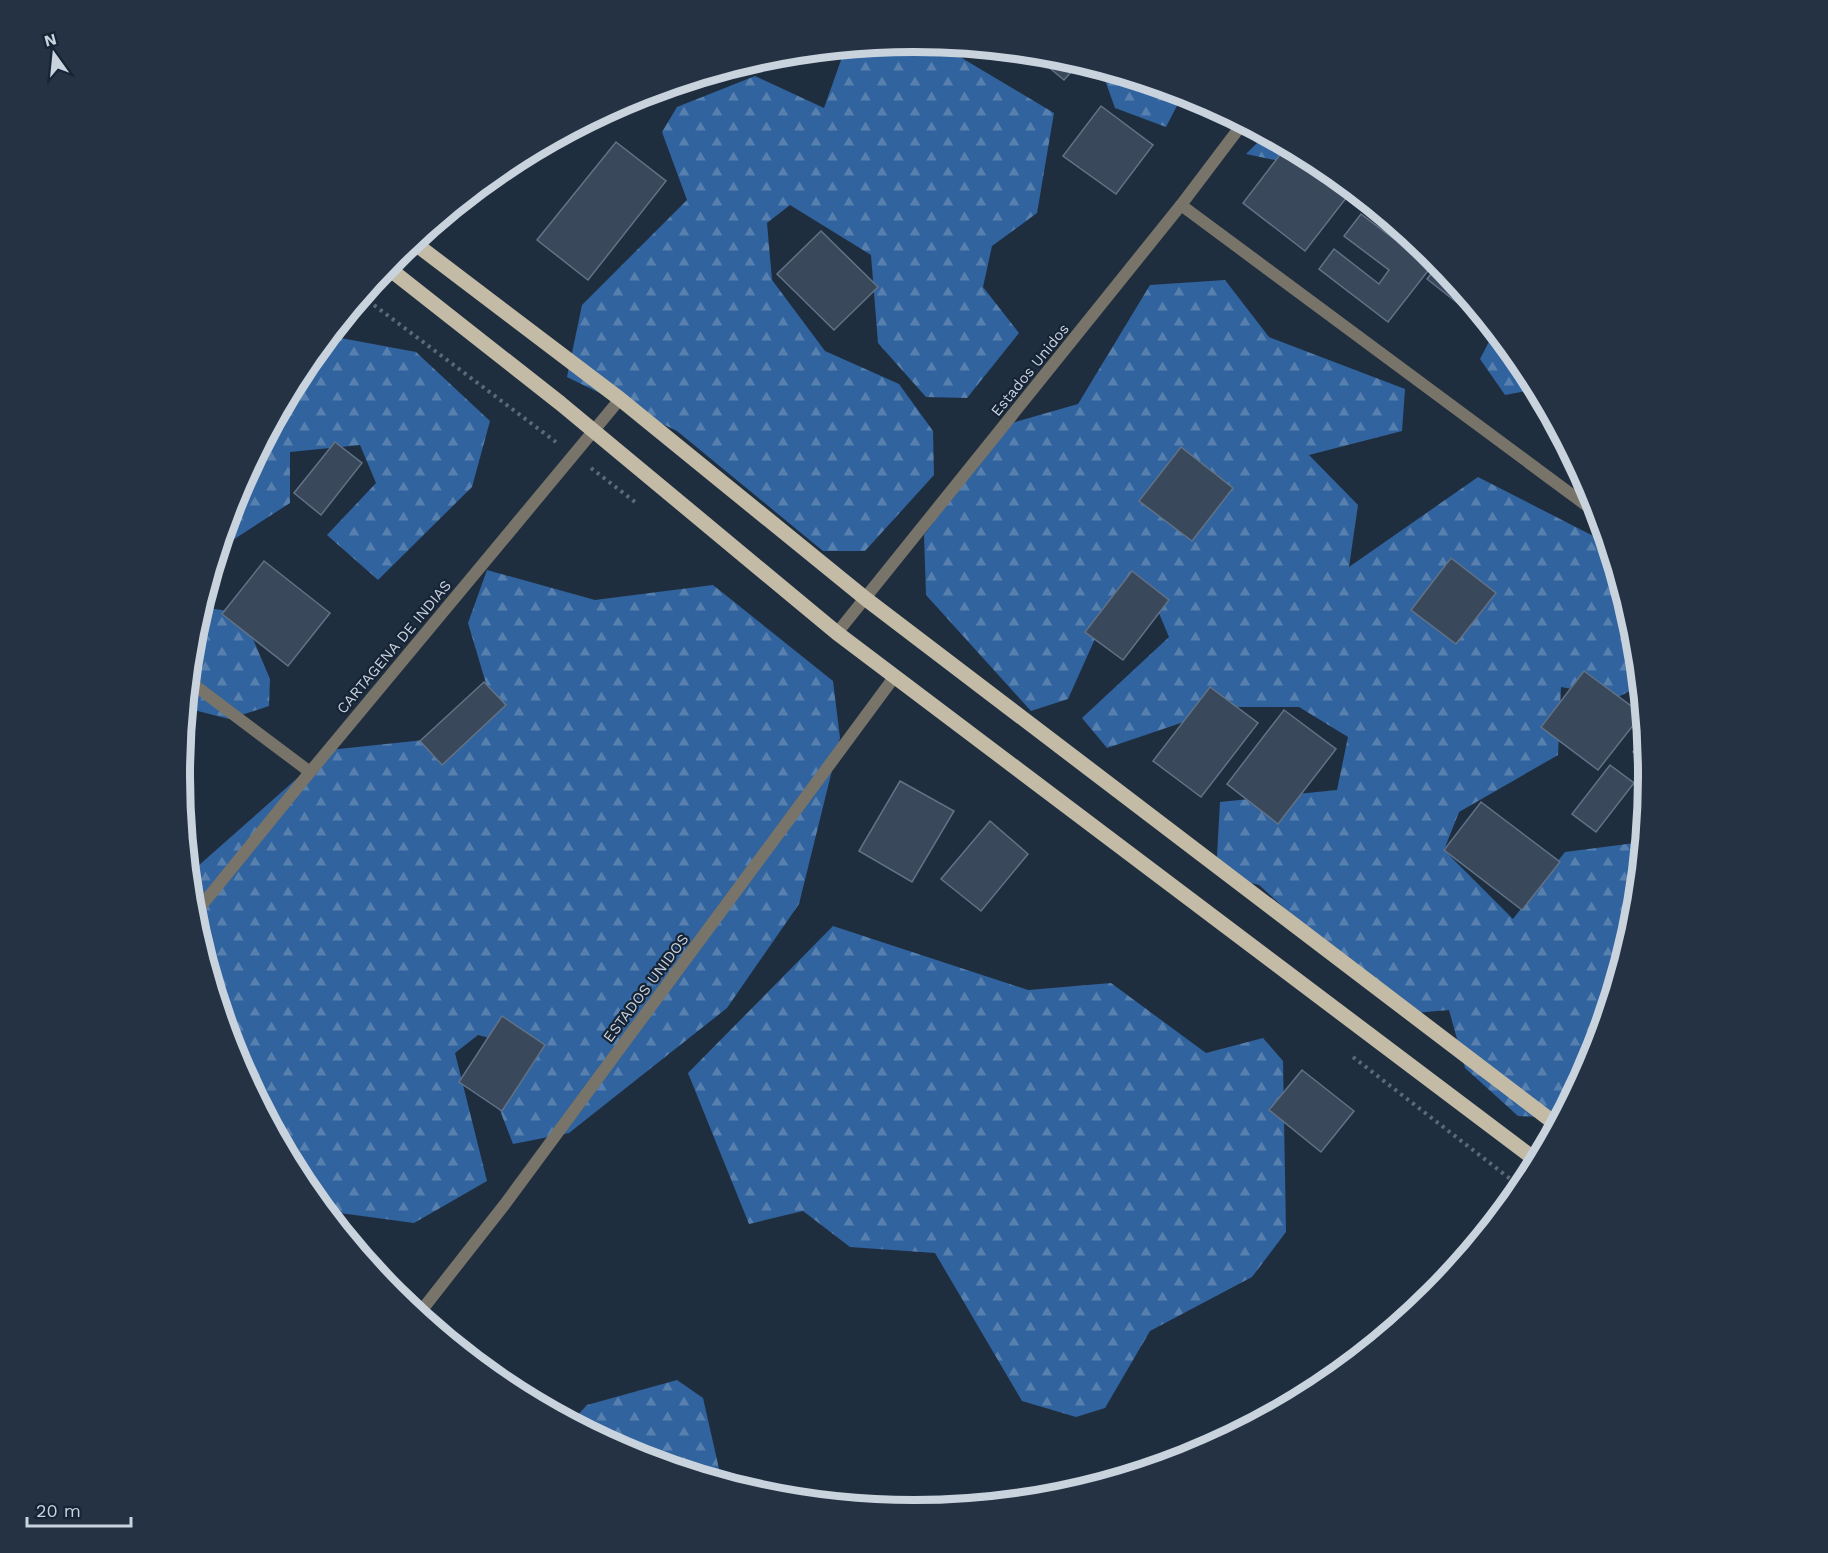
<svg xmlns="http://www.w3.org/2000/svg" width="1828" height="1553" viewBox="0 0 1828 1553" font-family="'Work Sans',sans-serif">
  <style>
    .forest { fill: url(#forest-firs) }
    .building { fill: #39485b; stroke: #627287; stroke-width: 1.5 }
    .lines { fill: none; stroke-linecap: round; stroke-linejoin: round }
    .path { stroke: #5c6978; stroke-width: 4; stroke-dasharray: 3 4.5; stroke-linecap: butt }
    .street { stroke: #787469; stroke-width: 12 }
    .primary { stroke: #c3bba5; stroke-width: 15 }
    .labels { text-anchor: middle; dominant-baseline: central; stroke-width: 4.5; stroke-linejoin: round; paint-order: stroke }
    .street-label { font-size: 15px; fill: #c9d3de; stroke: #162435 }
    .rim { fill: none; stroke: #c9d3de; stroke-width: 8 }
  </style>
  <defs>
    <pattern id="forest-firs" width="22" height="20" patternUnits="userSpaceOnUse" patternTransform="scale(1.5)"><rect width="22" height="20" fill="#31639e"/><path d="M5 1l3.5 6h-7zM16 11l3.5 6h-7z" fill="#5780af"/></pattern>
  </defs>
  <rect width="100%" height="100%" fill="#1f2e3f"/>
  <g class="forest">
    <polygon points="914,42 940,45 1054,113 1037,213 992,246 983,287 1019,333 967,398 926,397 878,343 871,255 790,205 767,223 772,280 825,351 899,384 933,431 934,475 865,551 823,551 677,431 567,377 582,305 687,200 662,132 677,107 755,76 824,108 845,49"/>
    <polygon points="1101,69 1183,94 1166,127 1115,108"/>
    <polygon points="1265,135 1322,166 1328,171 1246,154"/>
    <polygon points="1225,280 1269,337 1405,389 1402,431 1309,455 1358,505 1349,567 1478,477 1607,543 1634,634 1640,686 1618,697 1561,687 1558,755 1459,812 1444,850 1513,919 1565,852 1635,843 1641,850 1634,920 1593,1055 1582,1062 1578,1084 1560,1118 1518,1116 1465,1068 1449,1010 1402,1014 1259,885 1216,874 1220,802 1337,790 1348,737 1299,707 1228,707 1107,748 1082,718 1169,637 1158,611 1103,621 1068,699 1031,711 926,595 924,535 1005,425 1078,404 1150,285"/>
    <polygon points="1494,332 1525,369 1536,389 1505,395 1480,359"/>
    <polygon points="330,336 416,352 490,421 472,487 378,580 327,535 376,483 360,445 290,452 290,503 219,549 236,495 280,412 290,409 285,403 303,368"/>
    <polygon points="487,570 595,600 713,585 833,681 840,738 799,904 727,1008 569,1133 513,1144 494,1095 528,1048 478,1035 455,1053 487,1181 414,1223 325,1211 303,1184 235,1057 194,919 189,874 329,750 443,738 490,697 468,623"/>
    <polygon points="201,607 242,613 270,679 269,706 229,719 186,708 194,633"/>
    <polygon points="833,926 1028,990 1111,983 1206,1053 1263,1038 1283,1061 1286,1232 1252,1277 1150,1331 1105,1408 1076,1417 1022,1401 935,1253 850,1247 803,1211 749,1224 688,1073"/>
    <polygon points="677,1380 703,1398 722,1482 633,1455 571,1422 587,1405"/>
  </g>
  <g class="building">
    <polygon points="1033,54 1058,56 1079,63 1064,80"/>
    <polygon points="1101,106 1153,145 1116,194 1063,156"/>
    <polygon points="616,142 666,181 588,280 537,240"/>
    <polygon points="1286,147 1350,193 1305,251 1243,203"/>
    <polygon points="1361,214 1431,267 1388,322 1319,269 1334,249 1379,284 1389,270 1344,236"/>
    <polygon points="821,231 878,287 834,330 777,274"/>
    <polygon points="1439,264 1474,306 1469,312 1427,279"/>
    <polygon points="335,442 362,463 321,515 294,493"/>
    <polygon points="1181,447 1233,488 1192,541 1139,501"/>
    <polygon points="1451,558 1496,593 1456,644 1411,610"/>
    <polygon points="264,561 330,613 288,666 222,614"/>
    <polygon points="1132,571 1169,600 1123,660 1085,632"/>
    <polygon points="1584,671 1642,714 1598,770 1541,727"/>
    <polygon points="484,682 506,705 442,765 420,741"/>
    <polygon points="1210,687 1258,723 1201,797 1153,761"/>
    <polygon points="1284,710 1336,749 1278,824 1227,784"/>
    <polygon points="1645,737 1647,764 1633,752"/>
    <polygon points="1610,765 1634,783 1596,832 1572,814"/>
    <polygon points="900,781 954,811 912,882 859,851"/>
    <polygon points="1481,802 1560,862 1522,910 1444,850"/>
    <polygon points="990,821 1028,854 981,911 941,879"/>
    <polygon points="502,1016 545,1045 502,1111 459,1082"/>
    <polygon points="1302,1070 1354,1111 1321,1152 1269,1110"/>
  </g>
  <g class="lines">
    <g class="path">
      <polyline points="362,296 556,442"/>
      <polyline points="591,468 635,502"/>
      <polyline points="1353,1057 1522,1188"/>
    </g>
    <g class="street">
      <polyline points="1181,205 1598,514"/>
      <polyline points="390,270 408,246"/>
      <polyline points="837,633 1181,205 1243,123"/>
      <polyline points="189,681 310,772"/>
      <polyline points="193,916 310,772 620,399"/>
      <polyline points="418,1315 505,1204 895,676"/>
    </g>
    <g class="primary">
      <polyline points="413,242 620,399 866,599 1557,1125"/>
      <polyline points="387,267 560,403 837,633 1537,1161"/>
    </g>
  </g>
  <g class="labels">
    <g class="street-label">
      <text transform="translate(1030 370) rotate(-51)">Estados Unidos</text>
      <text transform="translate(394 647) rotate(-50)">CARTAGENA DE INDIAS</text>
      <text transform="translate(646 988) rotate(-53)">ESTADOS UNIDOS</text>
    </g>
  </g>
  <path d="M0 0H1828V1553H0ZM190 776a724 724 0 1 1 1448 0a724 724 0 1 1-1448 0Z" fill="#243243" fill-rule="evenodd"/>
  <path class="rim" d="M190 776a724 724 0 1 1 1448 0a724 724 0 1 1-1448 0Z"/>
  <g transform="translate(54 54) rotate(345)" stroke="#162435" stroke-width="4.5" paint-order="stroke">
  <path d="M0-4.5L10 22L0 15L-10 22Z" fill="#c9d3de"/>
  <text y="-9" font-size="16" font-weight="bold" text-anchor="middle" fill="#c9d3de">N</text>
  </g>
  <path d="M27 1517v9h104v-9" fill="none" stroke="#c9d3de" stroke-width="3"/>
  <text x="36" y="1517" font-size="18" fill="#c9d3de" stroke="#162435" stroke-width="4.5" paint-order="stroke">20 m</text>
</svg>
